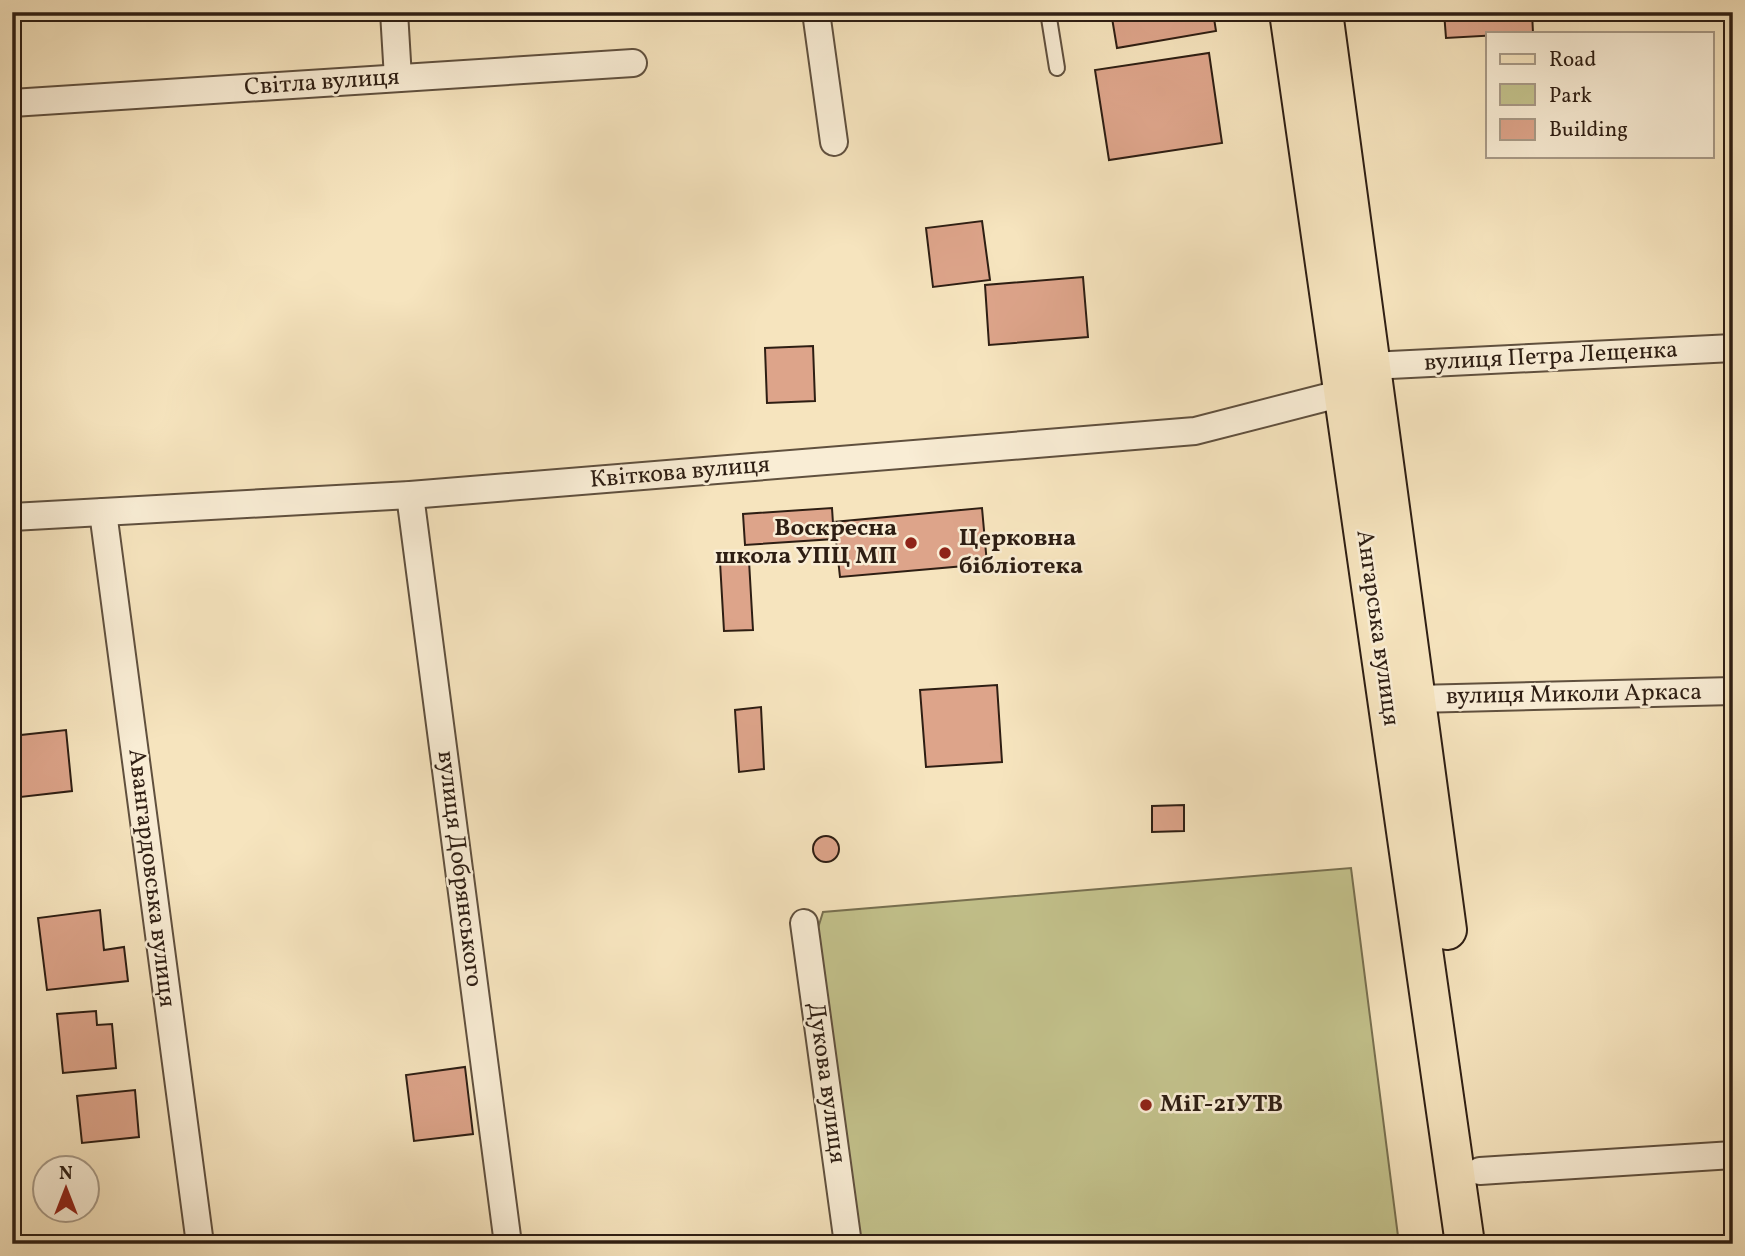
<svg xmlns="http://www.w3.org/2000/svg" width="1745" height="1256" viewBox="0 0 1745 1256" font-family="Vollkorn,serif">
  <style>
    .green { fill: #c3c28c; stroke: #787050; stroke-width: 2 }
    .building { fill: #dda48a; stroke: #2e1e13; stroke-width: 2 }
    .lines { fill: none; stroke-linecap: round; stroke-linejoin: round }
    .lane-casing { stroke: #60503e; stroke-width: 18 }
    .street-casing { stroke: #60503e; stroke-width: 30 }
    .primary-casing { stroke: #2e1e13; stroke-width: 42 }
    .lane { stroke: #f9edd5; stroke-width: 14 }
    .street { stroke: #f9edd5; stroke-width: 26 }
    .primary { stroke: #f6e4be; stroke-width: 38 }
    .poi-dot { fill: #8f2418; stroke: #f9edd5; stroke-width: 2.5 }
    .labels { text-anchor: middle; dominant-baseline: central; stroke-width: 5; stroke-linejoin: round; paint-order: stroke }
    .street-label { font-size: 24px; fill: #2e1e13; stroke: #f9edd5 }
    .poi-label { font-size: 24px; font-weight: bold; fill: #2e1e13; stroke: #f9edd5; text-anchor: start }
  </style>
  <rect width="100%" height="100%" fill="#f6e4be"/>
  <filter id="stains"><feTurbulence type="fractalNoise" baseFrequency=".00286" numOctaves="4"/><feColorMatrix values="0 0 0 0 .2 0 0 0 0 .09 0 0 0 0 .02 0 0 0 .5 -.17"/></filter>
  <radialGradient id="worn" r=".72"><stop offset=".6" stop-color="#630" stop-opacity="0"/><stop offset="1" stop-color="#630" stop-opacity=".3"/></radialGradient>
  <polygon class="green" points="1351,868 1399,1244 861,1244 818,928 823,912"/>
  <g class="building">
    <polygon points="681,12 736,12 736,13 681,15"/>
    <polygon points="1111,12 1213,12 1216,31 1117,48"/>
    <polygon points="1444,12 1532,12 1533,33 1446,38"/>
    <polygon points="1209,53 1222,143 1109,160 1095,70"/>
    <polygon points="982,221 990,280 933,287 926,228"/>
    <polygon points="1083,277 1088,337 989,345 985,285"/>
    <polygon points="813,346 815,401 767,403 765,348"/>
    <polygon points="832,508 834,539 745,545 743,514"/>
    <polygon points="982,508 987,564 840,577 834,522"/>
    <polygon points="749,561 753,630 724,631 720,562"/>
    <polygon points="997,685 1002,762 926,767 920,690"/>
    <polygon points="761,707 764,769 739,772 735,710"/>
    <polygon points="66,730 72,791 12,798 12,736"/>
    <polygon points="1184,805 1184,831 1152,832 1152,806"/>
    <circle cx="826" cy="849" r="13"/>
    <polygon points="100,910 104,950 124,947 128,981 47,990 38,918"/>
    <polygon points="96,1011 97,1025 112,1024 116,1068 63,1073 57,1014"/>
    <polygon points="465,1067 473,1134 414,1141 406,1075"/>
    <polygon points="135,1090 139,1137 82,1143 77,1096"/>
    <polygon points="12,1198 16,1198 21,1244 12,1244"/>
  </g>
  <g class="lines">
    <g class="lane-casing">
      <polyline id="lane" points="1048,12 1057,68"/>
    </g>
    <g class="street-casing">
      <g id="street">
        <polyline points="394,12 398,78"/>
        <polyline points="816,12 834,142"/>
        <polyline points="12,103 633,63"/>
        <polyline points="1370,366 1733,348"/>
        <polyline points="410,495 508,1244"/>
        <polyline points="103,512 200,1244"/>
        <polyline points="12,517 410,495 1195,431 1343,393"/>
        <polyline points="1416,699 1733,691"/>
        <polyline points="804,923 848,1244"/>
        <polyline points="1480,1171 1733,1155"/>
      </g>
    </g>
    <g class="primary-casing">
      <g id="primary">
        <polyline points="1289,12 1465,1244"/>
        <polyline points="1323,12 1447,930"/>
      </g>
    </g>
    <use href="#lane" class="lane"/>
    <use href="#street" class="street"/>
    <use href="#primary" class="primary"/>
  </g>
  <g class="poi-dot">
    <circle cx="911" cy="543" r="7"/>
    <circle cx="945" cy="553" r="7"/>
    <circle cx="1146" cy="1105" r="7"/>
  </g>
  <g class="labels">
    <g class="street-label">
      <text transform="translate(322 83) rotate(-4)">Світла вулиця</text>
      <text transform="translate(1551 357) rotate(-3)">вулиця Петра Лещенка</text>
      <text transform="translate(680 473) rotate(-5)">Квіткова вулиця</text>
      <text transform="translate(1377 628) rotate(82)">Ангарська вулиця</text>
      <text transform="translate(1574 695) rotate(-1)">вулиця Миколи Аркаса</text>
      <text transform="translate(459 869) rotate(83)">вулиця Добрянського</text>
      <text transform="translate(151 878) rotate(83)">Авангардовська вулиця</text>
      <text transform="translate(826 1083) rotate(82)">Дукова вулиця</text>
    </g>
    <g class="poi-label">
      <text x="897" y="529" text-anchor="end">Воскресна<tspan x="897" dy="28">школа УПЦ МП</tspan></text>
      <text x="959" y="539">Церковна<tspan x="959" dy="28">бібліотека</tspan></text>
      <text x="1160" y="1105">МіГ-21УТВ</text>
    </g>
  </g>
  <rect width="1745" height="1256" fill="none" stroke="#f6e4be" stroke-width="42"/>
  <rect x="14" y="14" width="1717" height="1228" fill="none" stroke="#2e1e13" stroke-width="3.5"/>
  <rect x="21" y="21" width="1703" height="1214" fill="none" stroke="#2e1e13" stroke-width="2"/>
  <rect x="1486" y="32" width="228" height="126" fill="#f9edd5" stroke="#a89a87" stroke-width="2"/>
  <rect x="1500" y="54" width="35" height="10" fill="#f6e4be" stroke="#a89a87" stroke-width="2"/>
  <text x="1549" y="66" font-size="21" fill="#2e1e13">Road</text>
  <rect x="1500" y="84" width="35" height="21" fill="#c3c28c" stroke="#a89a87" stroke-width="2"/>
  <text x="1549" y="102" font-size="21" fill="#2e1e13">Park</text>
  <rect x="1500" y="119" width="35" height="21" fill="#dda48a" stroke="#a89a87" stroke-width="2"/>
  <text x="1549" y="136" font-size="21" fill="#2e1e13">Building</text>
  <g transform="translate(66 1189)"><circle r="33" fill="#f9edd5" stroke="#a89a87" stroke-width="2"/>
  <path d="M0-5L12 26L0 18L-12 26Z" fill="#8f2418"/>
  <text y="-10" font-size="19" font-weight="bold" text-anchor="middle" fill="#2e1e13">N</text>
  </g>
  <rect width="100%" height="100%" filter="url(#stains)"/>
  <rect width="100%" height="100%" fill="url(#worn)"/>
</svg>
